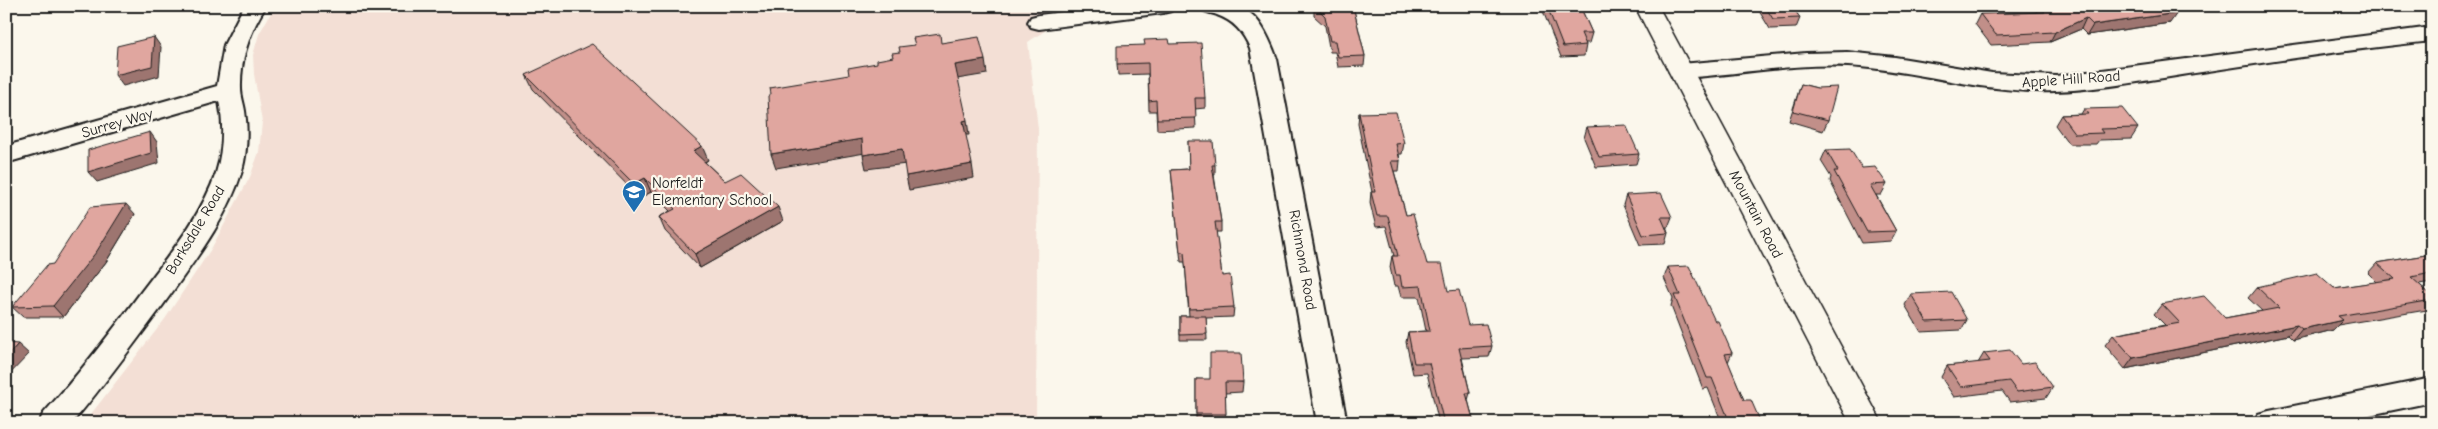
<svg xmlns="http://www.w3.org/2000/svg" width="2438" height="429" viewBox="0 0 2438 429" font-family="'Comic Neue',sans-serif">
  <style>
    .built { fill: #f3dfd5 }
    .lines { fill: none; stroke-linecap: round; stroke-linejoin: round }
    .minor-casing { stroke: #1c1c1c; stroke-width: 4 }
    .major-casing { stroke: #1c1c1c; stroke-width: 3 }
    .minor { fill: #fbf7ec; fill-rule: evenodd }
    .major { fill: #fbf7ec; fill-rule: evenodd }
    .wall { fill: #c18f89; stroke: #1c1c1c }
    .shaded-wall { fill: #9d746f; stroke: #1c1c1c }
    .building { fill: #e0a69f; stroke: #1c1c1c }
    .labels { text-anchor: middle; dominant-baseline: central; stroke-width: 4.5; stroke-linejoin: round; paint-order: stroke }
    .street-label { font-size: 15px; fill: #1c1c1c; stroke: #fbf7ec }
    .poi-label { font-size: 15px; fill: #1c1c1c; stroke: #fbf7ec; text-anchor: start }
  </style>
  <rect width="100%" height="100%" fill="#fbf7ec"/>
  <filter id="ink" filterUnits="userSpaceOnUse"><feTurbulence type="fractalNoise" baseFrequency=".02" numOctaves="2"/><feDisplacementMap in="SourceGraphic" scale="10" xChannelSelector="R" yChannelSelector="G"/><feConvolveMatrix kernelMatrix="1 2 1 2 8 2 1 2 1" color-interpolation-filters="sRGB"/></filter>
  <g filter="url(#ink)">
    <polygon class="built" points="275,6 1120,6 1081,7 1028,42 1038,129 1036,423 84,423 165,319 211,249 250,177 259,152 262,122 254,74 253,55 259,34"/>
    <g class="lines">
      <g class="minor-casing">
        <g id="minor">
          <path d="M244,6H266C250,31 240,59 241,89C241,96 244,104 245,111C248,131 247,152 242,171C227,220 192,264 163,305C133,345 104,385 72,423H39L43,414C78,375 110,334 141,292C169,255 201,217 216,173C223,150 224,124 219,101L6,163V146L217,86L224,45Z"/>
          <polygon points="1109,6 1174,6 1171,11 1163,13 1039,29 1031,27 1028,22 1031,17 1039,15"/>
          <path d="M1199,6C1211,6 1223,5 1234,6C1258,9 1270,40 1277,59L1347,423H1317L1250,48C1243,32 1234,21 1217,15C1210,12 1203,13 1199,6Z"/>
          <path d="M2432,27V41C2355,49 2278,60 2202,72C2153,79 2104,89 2055,91C1985,94 1918,70 1848,66C1792,63 1736,75 1681,78L1673,76L1669,71L1673,66L1681,64L1806,53L1847,52L1895,57L1992,73L2056,76Z"/>
          <polygon points="2432,378 2432,402 2331,423 2254,423 2258,414 2269,411"/>
        </g>
      </g>
      <g class="major-casing">
        <polygon id="major" points="1635,6 1658,6 1882,423 1850,423"/>
      </g>
      <use href="#minor" class="minor"/>
      <use href="#major" class="major"/>
    </g>
    <g class="wall">
      <polygon points="1313,6 1353,6 1365,56 1364,66 1338,67 1335,52 1330,52 1325,26 1314,16 1314,8"/>
      <polygon points="1541,6 1580,6 1592,33 1589,43 1585,43 1586,45 1584,56 1561,57"/>
      <polygon points="1756,6 1792,6 1800,18 1796,28 1770,29"/>
      <polygon points="2039,6 2170,23 2087,35 2081,29 2050,42 1991,45 1975,24 1980,14 2036,12"/>
      <polygon points="1170,44 1205,98 1205,108 1195,109 1196,128 1157,130 1156,111 1149,111 1148,74 1118,75 1117,64"/>
      <polygon points="526,75 708,160 705,162 725,181 783,221 700,268 665,231 659,217 670,211 651,192 640,198 533,89"/>
      <polygon points="1801,84 1817,88 1828,120 1823,131 1789,121"/>
      <polygon points="2084,109 2138,128 2131,139 2099,140 2096,144 2069,144 2055,125 2061,115 2081,114"/>
      <polygon points="1359,113 1404,143 1402,154 1399,154 1400,161 1399,171 1394,171 1406,215 1427,264 1448,291 1468,325 1492,346 1489,357 1462,358 1470,393 1468,400 1474,423 1439,423 1427,373 1413,374 1406,342 1408,332 1426,331 1419,297 1401,297 1398,286 1394,286 1390,267 1392,256 1394,256 1386,226 1376,227 1370,203 1371,192 1372,192 1358,124"/>
      <polygon points="1587,127 1639,154 1636,164 1596,167 1584,138"/>
      <polygon points="1188,141 1215,165 1215,175 1214,175 1221,222 1221,232 1216,232 1222,276 1234,307 1233,317 1206,318 1207,340 1180,340 1180,316 1189,316 1185,262 1181,262 1172,180 1171,170 1189,169"/>
      <polygon points="1826,150 1862,168 1887,184 1881,195 1876,195 1896,231 1891,241 1862,243 1830,181 1831,177 1821,161"/>
      <polygon points="1626,195 1672,217 1668,227 1666,227 1668,233 1665,244 1640,245 1623,205"/>
      <polygon points="135,214 106,262 63,317 23,317 12,307 53,264"/>
      <polygon points="2432,254 2432,282 2419,284 2432,296 2432,304 2426,310 2338,325 2333,330 2293,340 2288,335 2125,369 2105,345 2113,335 2165,325 2154,314 2162,304 2225,318 2262,311 2248,298 2257,287 2334,288 2377,282 2368,273 2377,263"/>
      <polygon points="1668,267 1715,321 1732,353 1728,362 1744,400 1761,423 1722,423 1708,388 1703,389 1671,306 1673,298 1664,278"/>
      <polygon points="1911,294 1967,320 1961,330 1921,332 1905,305"/>
      <polygon points="1984,353 2021,364 2053,387 2046,398 2010,402 2002,391 1954,397 1941,377 1947,366 1978,363"/>
      <polygon points="1196,379 1243,382 1242,392 1225,393 1226,423 1196,423"/>
    </g>
    <g class="shaded-wall">
      <polygon points="2177,13 2170,23 2087,35 2093,25"/>
      <polygon points="2086,18 2081,29 2050,42 2055,32"/>
      <polygon points="154,37 161,47 159,76 123,86 115,75"/>
      <polygon points="985,60 987,74 957,79 955,65"/>
      <polygon points="967,120 969,135 965,135 963,121"/>
      <polygon points="150,132 157,142 159,163 97,182 88,172"/>
      <polygon points="862,139 865,153 776,168 771,154"/>
      <polygon points="702,146 708,160 699,165 693,151"/>
      <polygon points="902,149 906,164 866,169 863,155"/>
      <polygon points="972,164 974,178 909,190 906,176"/>
      <polygon points="645,178 651,192 640,198 634,184"/>
      <polygon points="126,204 135,214 106,262 63,317 53,306"/>
      <polygon points="778,207 783,221 700,268 695,254"/>
      <polygon points="2343,320 2333,330 2293,340 2302,329"/>
      <polygon points="2297,325 2288,335 2125,369 2133,358"/>
      <polygon points="18,344 29,354 6,378 6,357"/>
    </g>
    <g class="building">
      <polygon points="1315,6 1353,6 1365,56 1338,57 1335,41 1330,41 1325,16"/>
      <polygon points="1547,6 1580,6 1592,33 1581,33 1586,45 1563,47"/>
      <polygon points="1765,6 1792,6 1800,18 1773,19"/>
      <polygon points="2039,6 2169,6 2177,13 2093,25 2086,18 2055,32 1996,35 1980,14 2045,12"/>
      <polygon points="940,34 941,43 979,37 985,60 955,65 967,120 963,121 972,164 906,176 902,149 863,155 862,139 771,154 768,96 771,94 770,88 849,75 848,68 877,63 877,60 893,57 892,53 900,52 899,47 915,45 913,38"/>
      <polygon points="154,37 152,66 115,75 117,46"/>
      <polygon points="1169,39 1170,44 1201,43 1205,98 1195,98 1196,118 1157,119 1156,100 1149,101 1148,63 1117,64 1117,46 1145,45 1144,40"/>
      <polygon points="592,44 702,146 693,151 725,181 741,173 778,207 695,254 659,217 675,209 645,178 634,184 526,75"/>
      <polygon points="1801,84 1817,88 1837,87 1828,120 1793,111"/>
      <polygon points="2122,108 2138,128 2100,129 2103,133 2075,134 2061,115 2088,114 2084,109"/>
      <polygon points="1396,112 1404,143 1396,144 1400,161 1391,161 1406,215 1413,214 1427,264 1442,264 1448,291 1459,290 1468,325 1486,324 1492,346 1459,348 1470,393 1466,393 1474,423 1444,423 1429,363 1414,363 1408,332 1430,331 1421,286 1402,287 1400,275 1396,275 1392,256 1398,256 1388,216 1377,216 1371,192 1375,192 1359,113"/>
      <polygon points="1626,125 1639,154 1599,157 1587,127"/>
      <polygon points="150,132 151,153 88,172 88,150"/>
      <polygon points="1188,141 1213,141 1215,165 1212,165 1221,222 1215,222 1222,276 1230,275 1234,307 1189,309 1184,252 1180,252 1171,170 1189,169"/>
      <polygon points="1850,149 1862,168 1875,167 1887,184 1870,185 1896,231 1867,232 1834,171 1838,171 1826,150"/>
      <polygon points="1661,193 1672,217 1661,217 1668,233 1643,235 1626,195"/>
      <polygon points="126,204 97,251 53,306 12,307 47,265 53,264 90,207"/>
      <polygon points="2432,254 2432,273 2411,277 2432,296 2432,300 2338,316 2343,320 2302,329 2297,325 2133,358 2113,335 2180,323 2162,304 2204,296 2225,318 2279,308 2257,287 2317,273 2334,288 2395,279 2377,263"/>
      <polygon points="1689,266 1715,321 1718,321 1732,353 1725,354 1744,400 1751,400 1761,423 1730,423 1712,378 1707,378 1674,295 1680,295 1668,267"/>
      <polygon points="1951,292 1967,320 1927,322 1911,294"/>
      <polygon points="1180,316 1206,316 1207,334 1180,335"/>
      <polygon points="6,343 18,344 6,357"/>
      <polygon points="2010,350 2021,364 2035,362 2053,387 2017,392 2009,381 1961,387 1947,366 1990,361 1984,353"/>
      <polygon points="1210,353 1241,353 1243,382 1225,382 1226,414 1196,414 1196,379 1210,379"/>
    </g>
  </g>
  <defs>
    <g id="school-pin" transform="scale(1.25)"><path d="M0 17L-7.5 6A9.5 9.5 0 1 1 7.5 6Z" fill="#1f6fb2" stroke="#fbf7ec"/><path d="M0-5L7-2L0 1L-7-2ZM-4 1L0 2.5L4 1V4Q0 6-4 4Z" fill="#fff"/></g>
  </defs>
  <g fill-rule="evenodd">
    <use href="#school-pin" x="634" y="192"/>
  </g>
  <g class="labels">
    <g class="street-label">
      <text transform="translate(2071 79) rotate(-4)">Apple Hill Road</text>
      <text transform="translate(117 123) rotate(-16)">Surrey Way</text>
      <text transform="translate(1756 214) rotate(62)">Mountain Road</text>
      <text transform="translate(195 230) rotate(-59)">Barksdale Road</text>
      <text transform="translate(1303 260) rotate(80)">Richmond Road</text>
    </g>
    <g class="poi-label">
      <text x="652" y="183">Norfeldt<tspan x="652" dy="17">Elementary School</tspan></text>
    </g>
  </g>
  <rect width="2438" height="429" fill="none" stroke="#fbf7ec" stroke-width="25"/>
  <rect x="12" y="12" width="2413" height="404" fill="none" stroke="#1c1c1c" stroke-width="2" filter="url(#ink)"/>
</svg>
